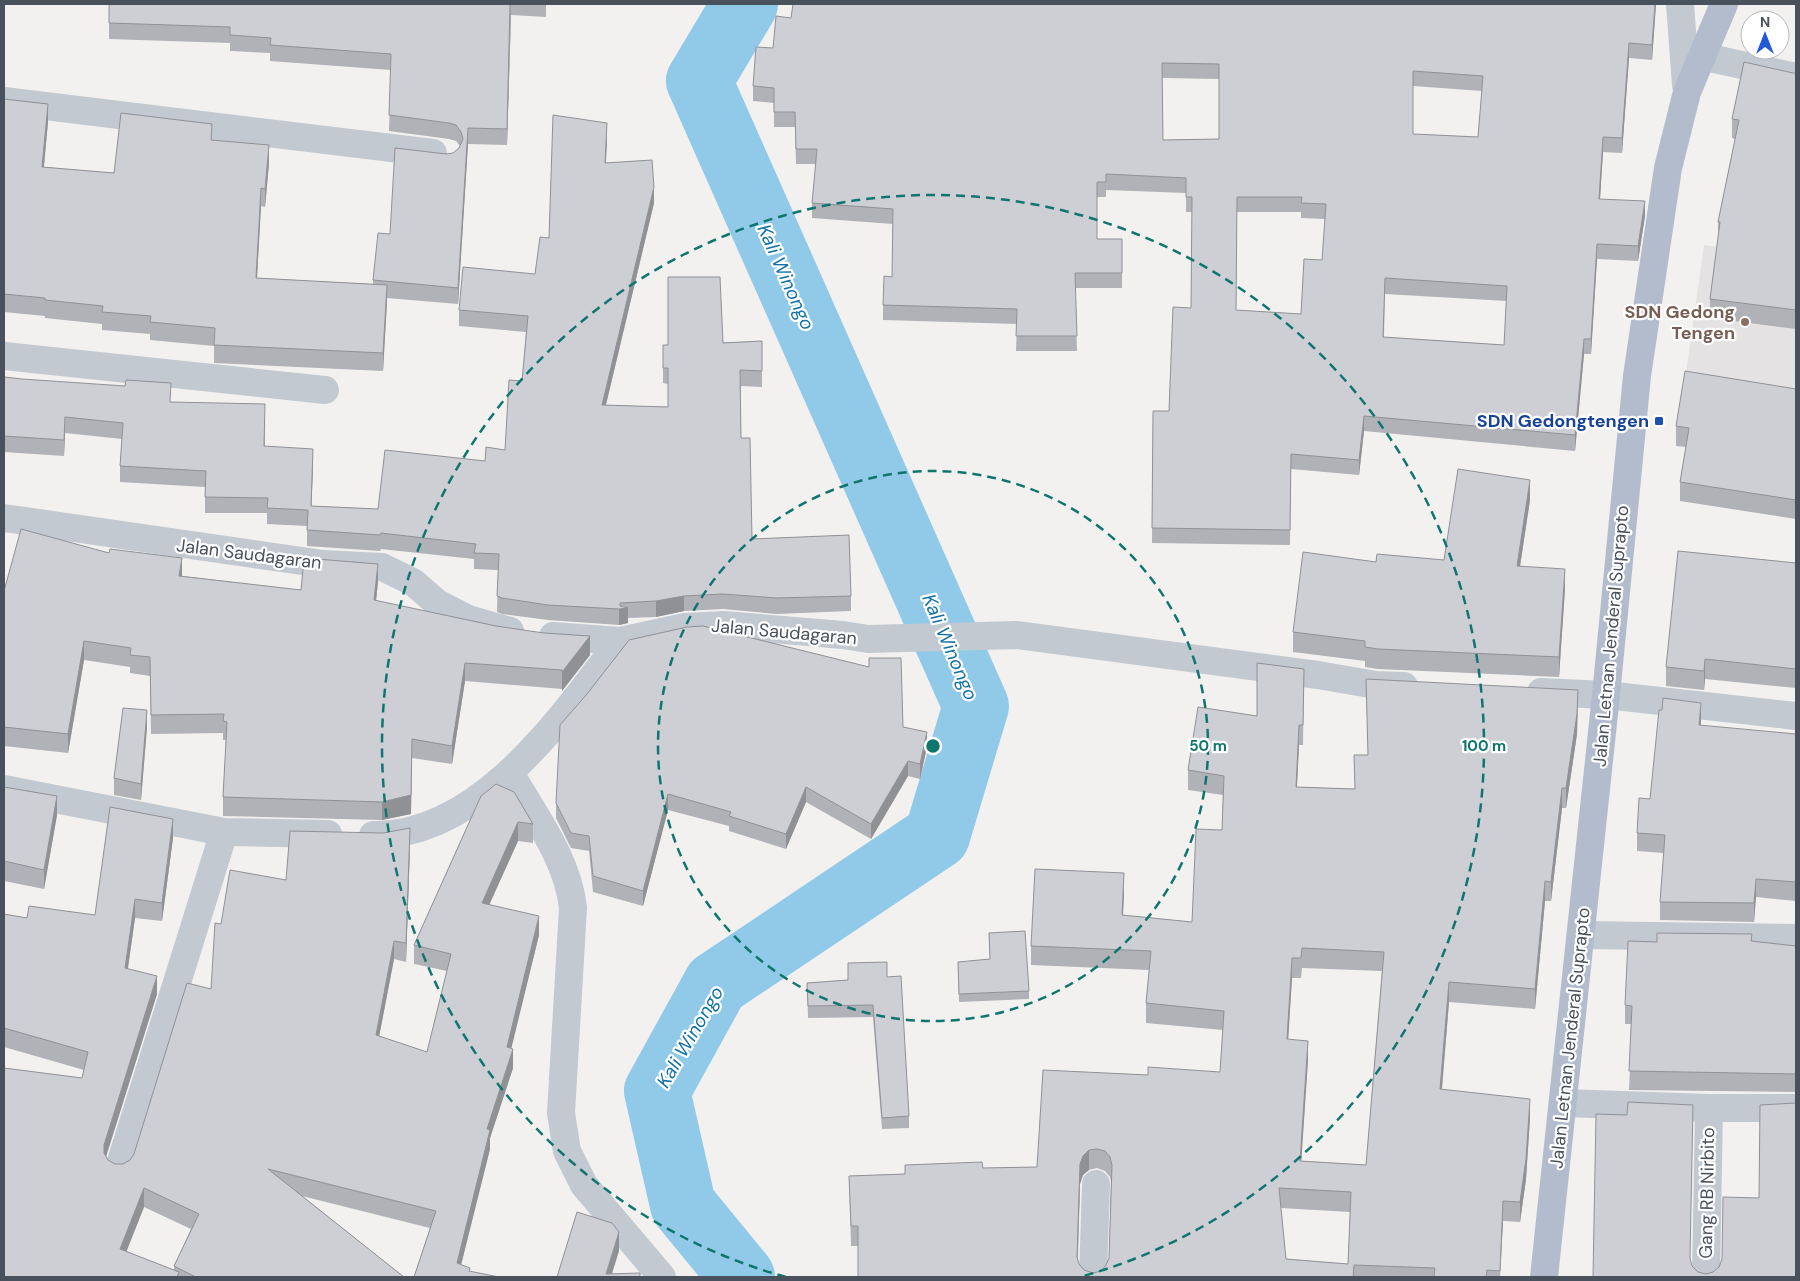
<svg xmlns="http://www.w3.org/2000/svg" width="1800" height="1281" viewBox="0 0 1800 1281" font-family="'DM Sans',sans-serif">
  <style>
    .education { fill: #e4e2e2 }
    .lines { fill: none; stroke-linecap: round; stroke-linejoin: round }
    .river { stroke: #91cae8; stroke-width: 66 }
    .minor { stroke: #c2c9d1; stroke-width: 28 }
    .major { stroke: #b2bccd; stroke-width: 28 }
    .wall { fill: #b1b2b7; fill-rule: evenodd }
    .shaded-wall { fill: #909195 }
    .building { fill: #cecfd5; stroke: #909195; fill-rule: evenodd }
    .ring { fill: none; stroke: #0f766e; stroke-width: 2.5; stroke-dasharray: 9 6 }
    .education-dot { fill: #8d6e63; stroke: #fff; stroke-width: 2 }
    .transit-dot { fill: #1a4fb4; stroke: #fff; stroke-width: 2 }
    .labels { text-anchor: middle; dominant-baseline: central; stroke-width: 4.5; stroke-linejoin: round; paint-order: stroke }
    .education-label { font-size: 18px; font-weight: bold; fill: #785e54; stroke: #fff; text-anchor: end }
    .transit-label { font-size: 18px; font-weight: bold; fill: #164399; stroke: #fff; text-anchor: end }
    .street-label { font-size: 18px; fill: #49515d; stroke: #fff }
    .water-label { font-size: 19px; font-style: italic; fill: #1472a5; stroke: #fff }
    .centre { fill: #0f766e; stroke: #fff; stroke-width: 2.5 }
    .ring-label { font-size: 15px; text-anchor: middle; font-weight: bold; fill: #0f766e; stroke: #fff; stroke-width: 4.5; stroke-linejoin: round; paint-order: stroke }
  </style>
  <rect width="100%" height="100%" fill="#f3f1f0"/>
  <polygon class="education" points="1704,245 1796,258 1796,402 1684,387"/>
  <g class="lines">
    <polyline class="river" points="742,1277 683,1205 657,1091 716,984 937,836 976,706 699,81 745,4"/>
    <g class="minor">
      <polyline points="1680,4 1686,85"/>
      <polyline points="1701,56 1796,77"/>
      <polyline points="4,101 433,153"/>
      <polyline points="4,356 325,390"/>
      <polyline points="4,518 323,564 382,567 413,582 437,603 468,619 510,631"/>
      <polyline points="553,636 620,641 685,627 724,625 843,635 868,639 1016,635 1318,675 1376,685 1404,686"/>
      <polyline points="1541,692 1606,695 1796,716"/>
      <path d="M510,773C534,815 568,859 573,908L561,1113L567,1151L584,1185L662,1277"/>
      <polyline points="4,789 224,832 328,834"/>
      <path d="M373,835C480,837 562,717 620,641"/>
      <polyline points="1582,935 1796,938"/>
      <polyline points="1564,1103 1709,1108 1796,1108"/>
      <polyline points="119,1168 224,832"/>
      <polyline points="1093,1277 1096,1184"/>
      <polyline points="1706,1277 1709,1108"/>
    </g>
    <polyline class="major" points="1544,1277 1606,695 1637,376 1668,168 1687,92 1724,4"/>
  </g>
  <g class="wall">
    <polygon points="109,4 546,4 546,17 511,15 507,145 468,144 458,304 387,298 383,371 214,363 214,346 150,340 150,334 102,330 102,324 45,318 45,316 4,312 4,99 48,122 44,167 114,173 212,140 269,163 265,207 261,206 257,278 373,284 373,280 390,234 446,154 453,153 459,148 460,146 456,141 449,139 389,131 391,70 270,61 270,53 230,51 230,43 109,39"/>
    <path d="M1656,4L1652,60L1629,58L1622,153L1603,152L1600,199L1645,216L1638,261L1597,259L1591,354H1584L1575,451L1364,431L1359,475L1291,469L1290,545L1152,543L1153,411H1169L1191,308L1192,212H1186V193L1106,190V197H1097V239H1122V288H1075L1077,351H1016L1017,324L883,320V305L892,277L893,224L812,218V203L816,164H796L795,127H774V103L753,101V86L773,48L791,18ZM1162,78L1219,79V139L1163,140ZM1413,86L1482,91L1478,137L1413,134ZM1237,212H1301V218L1325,219L1322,260L1301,314L1236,310ZM1385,294L1507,301L1504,345L1384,337Z"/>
    <polygon points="1793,73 1796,73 1796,329 1710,318 1710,299 1718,238 1718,222 1735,139 1732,138 1732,119"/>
    <polygon points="607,139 606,163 654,203 606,405 668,407 668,384 663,383 663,345 762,341 762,387 741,386 741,438 752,539 851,596 851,611 776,614 723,609 684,611 656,617 628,618 628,623 619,625 548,620 502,614 497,612 498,570 474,569 474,559 381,549 380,551 307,546 307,526 267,524 267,513 205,513 205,487 120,482 120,466 122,439 65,433 64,456 4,452 4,377 171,402 265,419 265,446 313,465 311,506 378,509 485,461 505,450 522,381 526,332 459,326 459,310 535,274 549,238"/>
    <polygon points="1796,389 1796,519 1680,501 1680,482 1686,447 1676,446 1676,426"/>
    <polygon points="1530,500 1520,566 1565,589 1559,677 1378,669 1365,667 1365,661 1293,652 1293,632 1376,562 1444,560"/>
    <polygon points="1796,563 1796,688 1705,679 1704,690 1666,686 1666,667"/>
    <polygon points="182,576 301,590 378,582 376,601 590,655 562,691 562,689 465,681 452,764 412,758 411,814 382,820 223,816 223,797 226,740 223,740 223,733 151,734 150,676 130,673 130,667 84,660 68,753 4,746 4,591"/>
    <path d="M1304,669L1303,745H1299L1297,787L1355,789L1354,755H1368L1366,679L1578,709L1577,734L1566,808H1562L1551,901H1545L1535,1009L1449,1002L1442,1090L1530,1118L1526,1179L1520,1222L1503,1221L1500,1277H858V1246H851L849,1176L905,1174L983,1168L1037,1167L1148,1075L1220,1072L1223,1030L1146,1023V1003L1149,970L1031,965V946L1124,893L1123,915L1192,922L1222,830L1223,795L1188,790V770L1257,716ZM1302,968L1382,971L1366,1165L1301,1161L1308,1060L1288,1039L1292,978H1301ZM1097,1168L1105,1171L1110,1177L1111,1182L1109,1258L1106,1265L1101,1271L1093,1273L1084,1270L1079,1264L1078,1259L1080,1184L1083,1175L1089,1170ZM1281,1208L1350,1212L1348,1264L1286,1259Z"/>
    <polygon points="1701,721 1701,726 1796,734 1796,901 1756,897 1754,922 1660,920 1660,902 1664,853 1637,851 1637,833 1650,799"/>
    <polygon points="147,727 141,800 114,795 114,778"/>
    <polygon points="903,727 927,747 920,779 908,776 871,839 806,802 786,849 729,831 729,826 668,810 643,906 593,892 589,851 571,848 556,818 556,803"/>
    <polygon points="4,787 57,815 44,889 4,881"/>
    <path d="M481,796L533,824V843L518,841L489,904L539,935L511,1048L513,1068L490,1138V1149L461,1265L414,1277L430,1228L302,1196L404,1277H4L82,1078L84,1070L4,1047V914L27,918L95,915L173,838L162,921L135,918L128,969L157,994L106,1157L108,1160L115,1164H123L130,1160L134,1154L211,989L221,924L286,880L410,846L406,962L394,959L379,1036L427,1052L447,971L414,964V945ZM144,1207L191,1229L174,1266V1270L126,1251Z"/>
    <polygon points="989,933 1029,991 1029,999 959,1002 958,962 990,959"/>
    <polygon points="1657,942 1752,942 1796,946 1796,1092 1629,1090 1632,1024 1625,1024 1625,1005"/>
    <polygon points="887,977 909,1116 909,1128 882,1129 873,1017 808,1018 807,983"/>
  </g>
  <g class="shaded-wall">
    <polygon points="511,4 511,15 507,145 507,129"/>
    <polygon points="1655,4 1656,4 1652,60 1652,45"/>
    <polygon points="1629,43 1629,58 1622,153 1622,138"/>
    <polygon points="48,104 48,122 42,185 42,167"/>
    <polygon points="607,123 607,139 605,179 605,163"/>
    <polygon points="468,128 468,144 458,304 458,288"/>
    <polygon points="1603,137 1603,152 1599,214 1599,199"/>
    <polygon points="269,145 269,163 265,207 265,189"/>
    <polygon points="654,187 654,203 602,421 602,405"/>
    <polygon points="261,188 261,206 256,296 256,278"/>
    <polygon points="1645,201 1645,216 1638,261 1638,246"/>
    <polygon points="1597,244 1597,259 1591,354 1591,339"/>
    <polygon points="387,285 387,303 383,371 383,353"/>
    <polygon points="1584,339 1584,354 1575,451 1575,435"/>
    <polygon points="1364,416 1364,431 1359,475 1359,460"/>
    <polygon points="65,417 65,433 64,456 64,440"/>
    <polygon points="313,449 313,465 311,521 311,506"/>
    <polygon points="1530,480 1530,500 1517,586 1517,566"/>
    <polygon points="182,558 182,577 179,576"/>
    <polygon points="378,564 378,582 374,619 374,600"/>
    <polygon points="1565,569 1565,589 1559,677 1559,657"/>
    <polygon points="684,596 684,611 656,617 656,601"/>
    <polygon points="628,608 628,623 619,625 619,609"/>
    <polygon points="590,636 590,655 562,691 562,672"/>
    <polygon points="84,641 84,660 68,753 68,734"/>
    <polygon points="1705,659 1705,679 1704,690 1704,671"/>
    <polygon points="465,663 465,681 452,764 452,746"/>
    <polygon points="1578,690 1577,734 1566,808 1566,788"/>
    <polygon points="1701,703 1701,721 1699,744 1699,725"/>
    <polygon points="147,710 147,727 141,800 141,784"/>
    <polygon points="1299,725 1299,745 1296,806 1296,787"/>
    <polygon points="927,732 927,747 920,779 920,764"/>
    <polygon points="412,739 411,814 382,820 382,802"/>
    <polygon points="908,761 908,776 871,839 871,824"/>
    <polygon points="806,787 806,802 786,849 786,834"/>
    <polygon points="1562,788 1562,808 1551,901 1551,882"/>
    <polygon points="668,794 668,810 643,906 643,891"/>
    <polygon points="57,796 57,815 44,889 44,870"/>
    <polygon points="173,819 173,838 162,921 162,903"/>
    <polygon points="518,822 518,841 482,921 482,903"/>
    <polygon points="410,828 410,846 406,962 406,943"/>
    <polygon points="1124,873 1124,893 1122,935 1122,915"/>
    <polygon points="1756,879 1756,897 1754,922 1754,903"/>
    <polygon points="1545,881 1545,901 1535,1009 1535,989"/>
    <polygon points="135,899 135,918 125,987 125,968"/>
    <polygon points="539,916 539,935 507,1066 507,1047"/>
    <polygon points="394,941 394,959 376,1053 376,1035"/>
    <polygon points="1292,958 1292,978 1287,1059 1287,1039"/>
    <polygon points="157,976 157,994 104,1163 104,1145"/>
    <polygon points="1449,982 1449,1002 1440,1109 1440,1089"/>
    <polygon points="1308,1041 1308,1060 1300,1181 1300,1161"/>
    <polygon points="513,1049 513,1068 490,1138 490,1149 458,1277 457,1263 487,1129"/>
    <polygon points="1530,1099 1530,1118 1526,1179 1520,1222 1520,1202"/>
    <polygon points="1089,1150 1089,1170 1083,1175 1080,1184 1077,1276 1080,1164 1083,1156"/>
    <polygon points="144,1188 144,1207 120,1268 120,1249"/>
    <polygon points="1503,1201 1503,1221 1500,1277"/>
    <polygon points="619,1232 619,1251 611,1277 606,1274"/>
  </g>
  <g class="building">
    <polygon points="109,4 510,4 507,129 468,128 458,288 373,280 378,233 390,234 395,148 446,154 453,153 459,148 463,139 461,132 456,125 449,123 389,115 391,54 270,45 271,38 230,35 230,27 109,23"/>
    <path d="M793,4H1655L1652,45L1629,43L1622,138L1603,137L1599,199L1645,201L1638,246L1597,244L1591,339H1584L1575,435L1364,416L1359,460L1291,454L1290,530L1152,528L1153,411H1169L1173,307L1191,308L1192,197H1186V178L1106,174V182H1097V239H1122V273H1075L1077,336H1016L1017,309L883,305L884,276L892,277L893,209L812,203L817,149H796L795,112H774V88L753,86L756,47L773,48L776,16L791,18ZM1162,63L1219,64V139L1163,140ZM1413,71L1483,76L1478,137L1413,134ZM1237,197H1302L1301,203L1326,204L1322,260L1304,259L1301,314L1236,310ZM1385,278L1507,286L1504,345L1383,337Z"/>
    <polygon points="1744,62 1793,73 1796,73 1796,310 1710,299 1720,222 1718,222 1739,120 1732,119"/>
    <polygon points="4,99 48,104 42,167 114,173 121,113 212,124 211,140 269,145 265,189 261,188 256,278 387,285 383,353 214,345 215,328 150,322 151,316 102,312 103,306 45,300 45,298 4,294"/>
    <polygon points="553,115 607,123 605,163 652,160 654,187 602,405 668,407 668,368 663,368 663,345 668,345 668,277 720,277 723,343 762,341 762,371 740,370 741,438 750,438 752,539 849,535 851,596 776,598 723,594 684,596 656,601 620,603 620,606 628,608 619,609 548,605 502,598 497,596 499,554 474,553 476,544 381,533 380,535 307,530 308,510 267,508 268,498 205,497 206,471 120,466 123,423 65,417 64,440 4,436 4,377 22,379 125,386 126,380 171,383 170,402 265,404 264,446 313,449 311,506 378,509 385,450 485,461 486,447 505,450 509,380 522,381 528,316 459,310 463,267 535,274 540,237 549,238"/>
    <polygon points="1685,371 1796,389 1796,500 1680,482 1689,428 1676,426"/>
    <polygon points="1458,469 1530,480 1517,566 1565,569 1559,657 1378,649 1365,647 1365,641 1293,632 1303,552 1376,562 1377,554 1444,560"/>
    <polygon points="21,529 109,553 110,549 182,558 179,576 301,590 304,558 378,564 374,600 496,626 544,633 590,636 562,672 562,670 465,663 452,746 412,739 411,795 382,802 223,797 227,722 223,721 224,714 151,715 150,657 130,655 131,648 84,641 68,734 4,727 4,591"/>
    <polygon points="1678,551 1796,563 1796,669 1705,659 1704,671 1666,667"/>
    <polygon points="703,626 869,667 869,658 901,658 903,727 927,732 920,764 908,761 871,824 806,787 786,834 729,816 731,812 668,794 643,891 593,876 589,836 571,833 556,803 560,725 587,694 629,640 687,627"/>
    <path d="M1257,663L1304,669L1303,725H1299L1296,787L1355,789L1354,755H1368L1366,679L1578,690L1577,714L1566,788H1562L1551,882L1545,881L1535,989L1449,982L1440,1089L1530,1099L1526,1159L1520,1202L1503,1201L1500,1271L1487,1270L1486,1277H1434L1435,1268L1354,1265L1353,1277H858V1226H851L849,1176L905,1174V1165L982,1162L983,1168L1037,1167L1043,1070L1148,1075V1067L1220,1072L1224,1011L1146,1003L1151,951L1031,946L1035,869L1124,873L1122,915L1192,922L1196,829L1222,830L1224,776L1188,770L1198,707L1257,716ZM1302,948L1384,952L1366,1165L1300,1161L1308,1041L1287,1039L1292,958H1301ZM1097,1149L1105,1151L1110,1157L1112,1165L1109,1258L1106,1265L1101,1271L1093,1273L1084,1270L1079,1264L1077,1257L1080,1164L1083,1156L1089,1150ZM1279,1188L1351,1192L1348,1264L1286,1259Z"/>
    <polygon points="1663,698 1701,703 1699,725 1796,734 1796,882 1756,879 1754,903 1660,902 1665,835 1637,833 1639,798 1650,799 1659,710 1662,710"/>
    <polygon points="123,708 147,710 141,784 114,778"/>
    <polygon points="496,784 514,792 533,824 518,822 482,903 539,916 507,1047 513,1049 487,1129 490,1130 457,1263 470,1268 469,1271 499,1277 414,1277 436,1211 268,1169 404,1277 196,1277 174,1266 199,1214 144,1188 120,1249 179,1272 177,1277 4,1277 4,1068 82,1078 88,1052 4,1028 4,914 27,918 29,906 95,915 110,807 173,819 162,903 135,899 125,968 157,976 104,1145 104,1153 108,1160 115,1164 123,1164 130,1160 134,1154 187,983 211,989 215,923 221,924 230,870 286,880 290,831 383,833 410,828 406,943 394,941 376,1035 427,1052 451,954 414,945 481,796"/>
    <polygon points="4,787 57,796 44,870 4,861"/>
    <polygon points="1025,931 1029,991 959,994 958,962 990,959 989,933"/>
    <polygon points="1657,933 1752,934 1751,941 1796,946 1796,1074 1629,1071 1632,1006 1625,1005 1628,941 1657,942"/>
    <polygon points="887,962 887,977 901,976 909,1116 882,1118 873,1005 808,1006 807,983 848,980 848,963"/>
    <polygon points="1628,1102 1693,1105 1690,1258 1692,1266 1698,1272 1706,1274 1713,1272 1719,1267 1722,1259 1723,1197 1759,1198 1760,1105 1796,1103 1796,1277 1593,1277 1596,1114 1627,1115"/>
    <polygon points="577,1212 612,1223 619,1232 606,1274 640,1273 640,1277 557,1277"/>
  </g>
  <g class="ring">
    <circle cx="933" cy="746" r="275"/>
    <path d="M786 1277A551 551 0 1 1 1080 1277"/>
  </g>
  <circle class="education-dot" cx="1745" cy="322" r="5"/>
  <rect class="transit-dot" x="1654" y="416" width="10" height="10" rx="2.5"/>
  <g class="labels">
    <g class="education-label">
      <text x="1735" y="312">SDN Gedong<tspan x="1735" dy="21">Tengen</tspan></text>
    </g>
    <g class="transit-label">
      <text x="1649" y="421">SDN Gedongtengen</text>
    </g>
    <g class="street-label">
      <text transform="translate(249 554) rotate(7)">Jalan Saudagaran</text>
      <text transform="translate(784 632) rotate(5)">Jalan Saudagaran</text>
      <text transform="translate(1611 636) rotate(-85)">Jalan Letnan Jenderal Suprapto</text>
      <text transform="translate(1570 1038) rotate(-84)">Jalan Letnan Jenderal Suprapto</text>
      <text transform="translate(1707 1193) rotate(-89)">Gang RB Nirbito</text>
    </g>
    <g class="water-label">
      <text transform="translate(786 277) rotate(66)">Kali Winongo</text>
      <text transform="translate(950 647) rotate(67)">Kali Winongo</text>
      <text transform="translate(690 1037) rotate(-60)">Kali Winongo</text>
    </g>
  </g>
  <circle cx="933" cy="746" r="8" class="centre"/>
  <g class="ring-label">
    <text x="1208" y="751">50 m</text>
    <text x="1484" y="751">100 m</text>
  </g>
  <rect width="1800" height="1281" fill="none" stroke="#49515d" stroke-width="10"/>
  <g transform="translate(1765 35)"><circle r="24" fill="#ffffff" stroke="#b6b9be"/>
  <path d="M0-4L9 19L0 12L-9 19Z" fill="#2259db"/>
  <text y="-8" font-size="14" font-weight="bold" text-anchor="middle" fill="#49515d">N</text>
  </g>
</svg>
